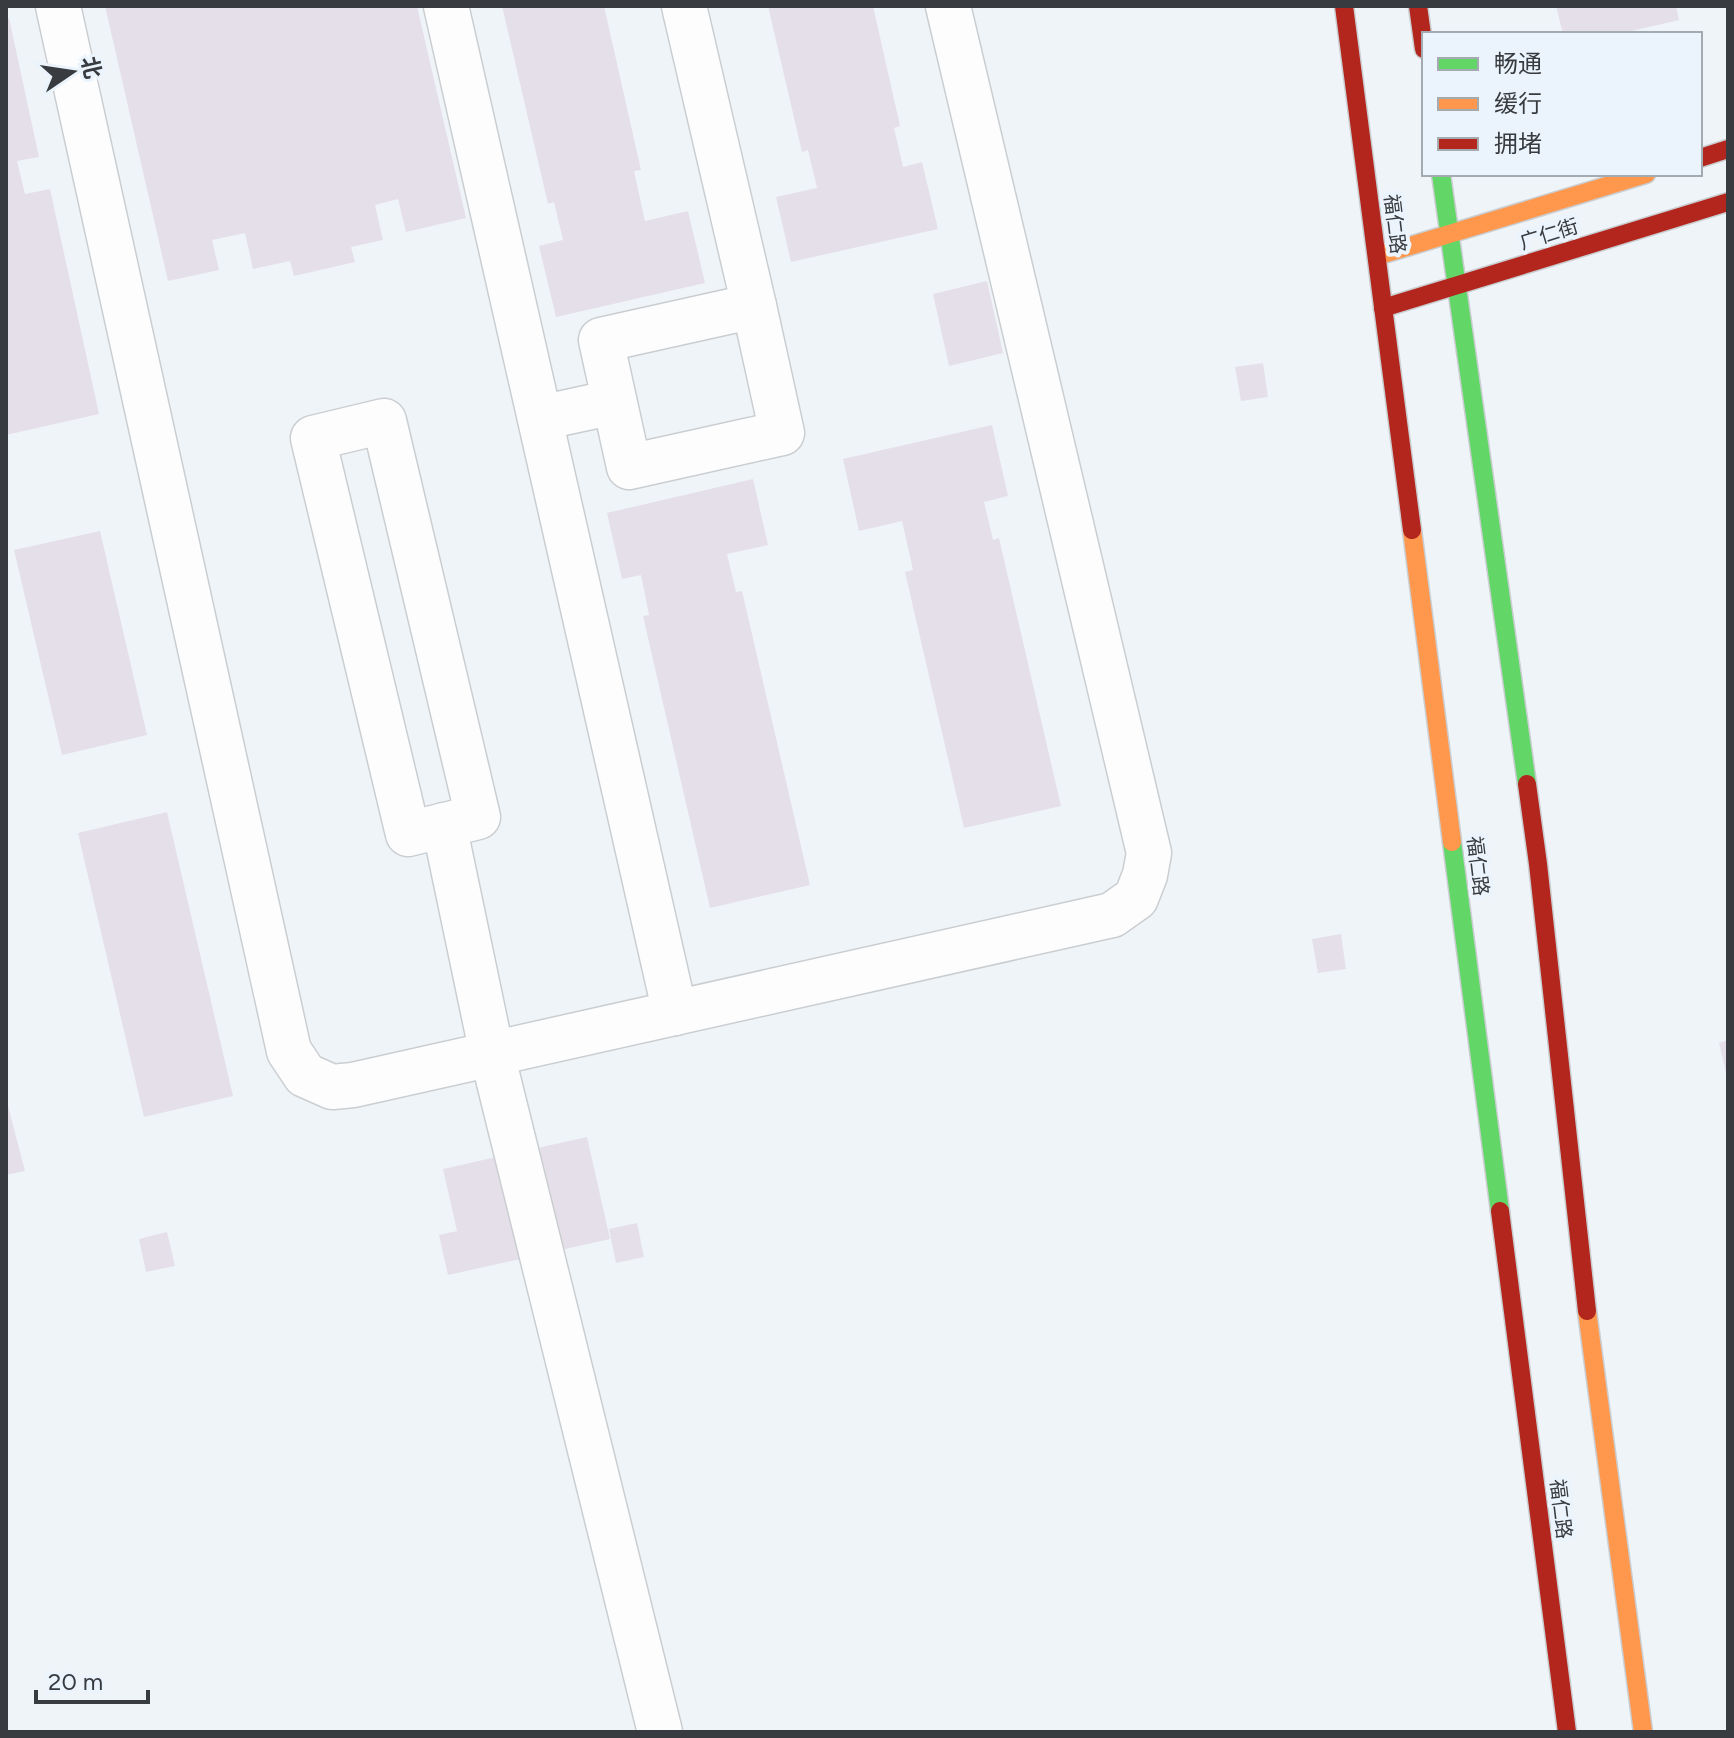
<svg xmlns="http://www.w3.org/2000/svg" width="1734" height="1738" viewBox="0 0 1734 1738" font-family="Figtree,'Noto Sans SC',sans-serif">
  <style>
    .building { fill: #e5dfe9 }
    .lines { fill: none; stroke-linecap: round; stroke-linejoin: round }
    .street-casing { stroke: #caced1; stroke-width: 47 }
    .fast-casing { stroke: #caced1; stroke-width: 21 }
    .slow-casing { stroke: #caced1; stroke-width: 21 }
    .jam-casing { stroke: #caced1; stroke-width: 21 }
    .street { stroke: #fdfdfe; stroke-width: 44 }
    .fast { stroke: #63d668; stroke-width: 18 }
    .slow { stroke: #ff974d; stroke-width: 18 }
    .jam { stroke: #b3261e; stroke-width: 18 }
    .labels { text-anchor: middle; dominant-baseline: central; stroke-width: 8; stroke-linejoin: round; paint-order: stroke }
    .street-label { font-size: 20px; fill: #383b3f; stroke: #ebf4fc }
  </style>
  <rect width="100%" height="100%" fill="#eff4f8"/>
  <g class="building">
    <polygon points="105,6 417,6 466,218 406,232 398,199 375,205 383,240 351,247 355,262 294,276 290,261 253,269 245,233 212,240 219,270 168,281"/>
    <polygon points="502,6 604,6 641,170 634,171 645,221 688,211 705,283 556,317 539,246 563,240 554,202 548,204"/>
    <polygon points="768,6 873,6 900,126 894,128 903,167 922,162 938,229 791,262 776,197 817,188 808,150 802,152"/>
    <polygon points="1556,6 1676,6 1679,20 1619,34 1563,34"/>
    <polygon points="9,18 39,157 17,161 25,194 50,189 99,414 6,435 6,19"/>
    <polygon points="987,281 1003,353 949,366 933,294"/>
    <polygon points="1263,363 1268,397 1241,401 1235,367"/>
    <polygon points="992,425 1008,496 984,502 993,540 999,538 1061,806 964,828 905,572 913,570 902,521 859,531 843,459"/>
    <polygon points="753,479 768,545 727,554 736,592 742,591 810,885 710,908 643,616 649,615 641,575 622,579 607,513"/>
    <polygon points="100,531 147,735 62,755 14,550"/>
    <polygon points="167,812 233,1096 144,1117 78,833"/>
    <polygon points="1341,934 1346,969 1318,973 1312,939"/>
    <polygon points="1728,1040 1728,1077 1727,1077 1719,1043"/>
    <polygon points="6,1098 25,1171 6,1175"/>
    <polygon points="587,1137 610,1239 448,1275 439,1235 457,1231 443,1169"/>
    <polygon points="637,1223 644,1257 616,1263 609,1229"/>
    <polygon points="167,1232 175,1266 146,1272 139,1239"/>
  </g>
  <g class="lines">
    <g class="street-casing">
      <g id="street">
        <polyline points="58,6 289,1051 305,1075 332,1087 353,1085 1112,915 1136,898 1145,875 1149,853 948,6"/>
        <polyline points="446,6 675,1013"/>
        <polyline points="684,6 754,306"/>
        <polygon points="754,306 782,433 629,467 601,340"/>
        <polyline points="540,418 614,402"/>
        <polygon points="384,421 478,817 408,834 313,438"/>
        <polyline points="444,825 492,1054 660,1732"/>
      </g>
    </g>
    <g class="fast-casing">
      <g id="fast">
        <polyline points="1441,174 1527,784"/>
        <polyline points="1452,842 1500,1211"/>
      </g>
    </g>
    <g class="slow-casing">
      <g id="slow">
        <polyline points="1377,256 1646,174"/>
        <polyline points="1412,530 1452,842"/>
        <polyline points="1587,1311 1643,1732"/>
      </g>
    </g>
    <g class="jam-casing">
      <g id="jam">
        <polyline points="1344,6 1412,530"/>
        <polyline points="1418,6 1424,49"/>
        <polyline points="1700,158 1728,149"/>
        <polyline points="1383,308 1728,202"/>
        <polyline points="1527,784 1538,864 1587,1311"/>
        <polyline points="1500,1211 1567,1732"/>
      </g>
    </g>
    <use href="#street" class="street"/>
    <use href="#fast" class="fast"/>
    <use href="#slow" class="slow"/>
    <use href="#jam" class="jam"/>
  </g>
  <g class="labels">
    <g class="street-label">
      <text transform="translate(1395 224) rotate(83)">福仁路</text>
      <text transform="translate(1549 234) rotate(-17)">广仁街</text>
      <text transform="translate(1478 866) rotate(83)">福仁路</text>
      <text transform="translate(1561 1509) rotate(83)">福仁路</text>
    </g>
  </g>
  <rect width="1734" height="1738" fill="none" stroke="#383b3f" stroke-width="16"/>
  <rect x="1422" y="32" width="280" height="144" fill="#ebf4fc" stroke="#a3aab0" stroke-width="2"/>
  <rect x="1438" y="58" width="40" height="12" fill="#63d668" stroke="#a3aab0" stroke-width="2"/>
  <text x="1494" y="72" font-size="24" fill="#383b3f">畅通</text>
  <rect x="1438" y="98" width="40" height="12" fill="#ff974d" stroke="#a3aab0" stroke-width="2"/>
  <text x="1494" y="112" font-size="24" fill="#383b3f">缓行</text>
  <rect x="1438" y="138" width="40" height="12" fill="#b3261e" stroke="#a3aab0" stroke-width="2"/>
  <text x="1494" y="152" font-size="24" fill="#383b3f">拥堵</text>
  <g transform="translate(72 72) rotate(77)" stroke="#ebf4fc" stroke-width="6" paint-order="stroke">
  <path d="M0-6L14 30L0 20L-14 30Z" fill="#383b3f"/>
  <text y="-12" font-size="22" font-weight="bold" text-anchor="middle" fill="#383b3f">北</text>
  </g>
  <path d="M36 1690v12h112v-12" fill="none" stroke="#383b3f" stroke-width="4"/>
  <text x="48" y="1690" font-size="24" fill="#383b3f" stroke="#ebf4fc" stroke-width="6" paint-order="stroke">20 m</text>
</svg>
